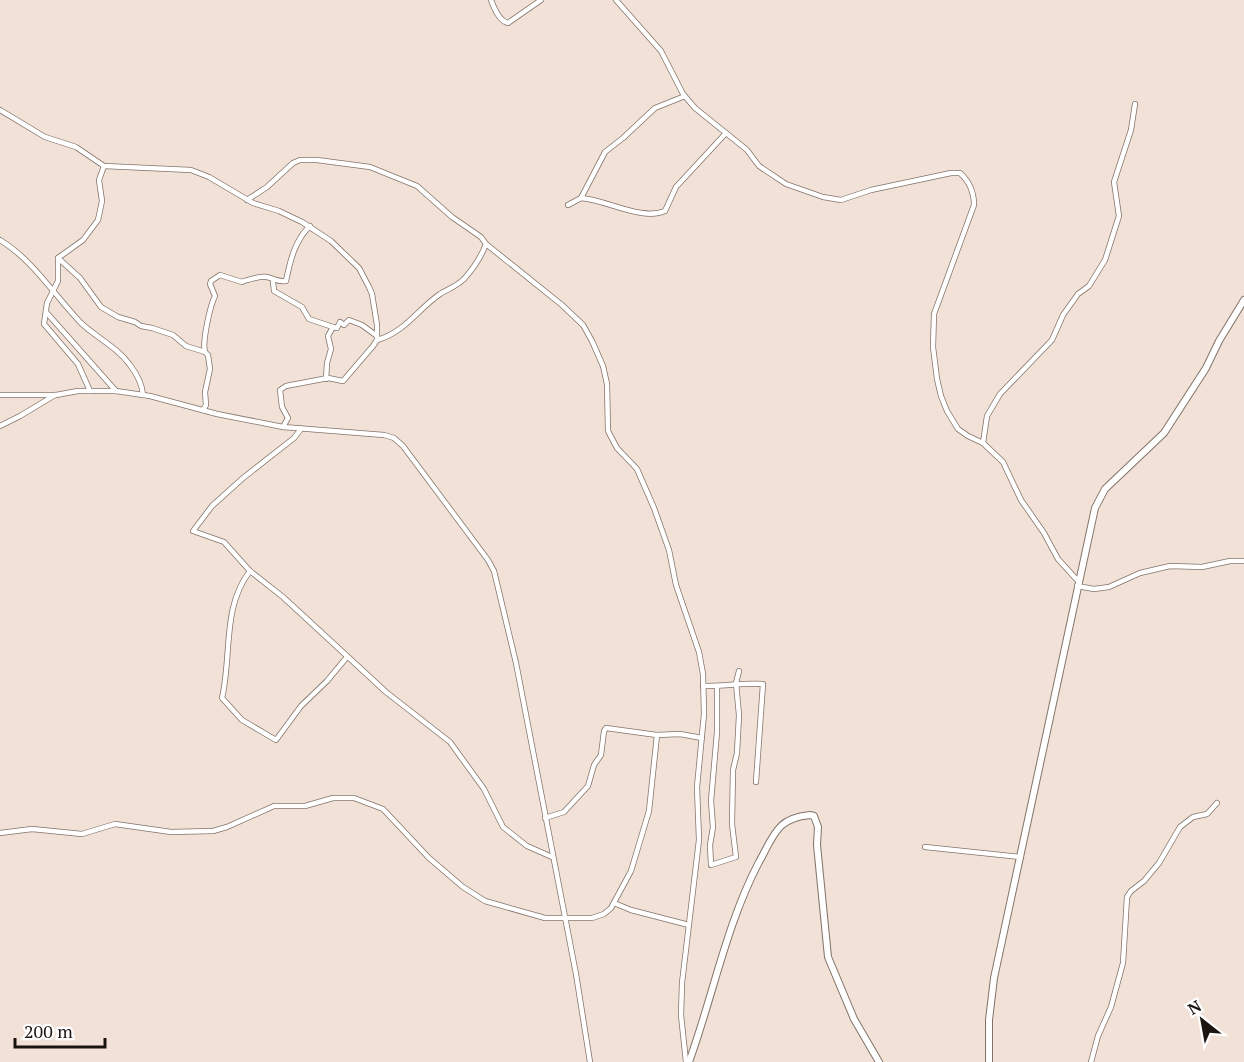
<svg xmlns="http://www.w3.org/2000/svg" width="1244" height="1062" viewBox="0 0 1244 1062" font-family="'PT Serif',serif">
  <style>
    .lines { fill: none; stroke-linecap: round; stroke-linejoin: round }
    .minor-casing { stroke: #827369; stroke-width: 6 }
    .major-casing { stroke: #827369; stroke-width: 8 }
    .minor { stroke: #fff; stroke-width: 4.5 }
    .major { stroke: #fff; stroke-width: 6 }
  </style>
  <rect width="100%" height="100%" fill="#f2e1d6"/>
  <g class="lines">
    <g class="minor-casing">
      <g id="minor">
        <path d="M491,0C494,8 499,21 508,23L541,0"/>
        <path d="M616,0L661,51L683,94L695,108L747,150L759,166L786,184L823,197L841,200L871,190L951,173H960C970,182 974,192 974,205L934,314L933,347L937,379L941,396L947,411L958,429L968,436L983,443L1003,462L1021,500L1044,533L1058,559L1078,581"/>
        <polyline points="0,110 45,137 76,147 104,166 191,170 209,177 253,203 279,211 302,222 331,241 359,268 369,287 372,294 377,325 377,340 373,346 343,381 328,378 286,386 280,390 282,407 288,418 283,427"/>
        <polyline points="581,198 605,152 623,138 655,108 685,96"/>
        <polyline points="247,200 267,187 293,163 300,160 317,160 370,167 417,186 452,217 481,237 486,244 562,305 583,325 592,341 603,366 607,384 608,431 617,448 637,469 654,508 669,550 676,585 699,652 703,674 704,714 697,787 699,840 682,983 681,1015 686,1062"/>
        <path d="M568,205L581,198C607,200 642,221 665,211L676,187L726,133"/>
        <path d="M0,240C33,260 54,295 81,323C97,338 117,347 130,365C137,374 142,384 143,395"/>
        <polyline points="58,258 80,278 101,307 118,317 135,322 141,326 152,328 173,335 186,346 205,352 208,355 210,369 205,392 206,405 203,410"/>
        <polyline points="273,282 274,291 302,307 309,319 333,327 328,336 331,349 327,363 326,379"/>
        <polyline points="46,312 116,391"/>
        <polyline points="333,327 337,328 340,322 344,325 349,320 362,325 377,336"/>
        <path d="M377,340C404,333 418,309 440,294C448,289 457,286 464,279C473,269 481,257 486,244"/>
        <path d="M205,352C202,342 210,306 215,296L210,284L211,281L220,275L242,282C246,280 261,276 267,277C275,279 277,282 286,281C290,261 295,240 310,226"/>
        <polyline points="90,391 78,364 44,324 47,303 58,281 58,258 83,240 98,220 102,201 99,180 104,166"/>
        <polyline points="0,395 56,395 78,391 116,391 150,396 217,414 283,427 384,435 394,438 403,446 488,560 494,571 516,663 576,974 590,1062"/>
        <polyline points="0,426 20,416 55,395"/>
        <polyline points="301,429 294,438 243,478 212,506 193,531 224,542 250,571 283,597 386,692 450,742 484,789 503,827 527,846 552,857"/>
        <polyline points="983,443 987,416 1000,394 1052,340 1063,315 1078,294 1089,286 1105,260 1119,216 1114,182 1131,130 1135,104"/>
        <path d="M250,571C222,607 232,655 222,698L242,720L276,740L301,706L327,681L347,657"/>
        <polyline points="1077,586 1094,589 1109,587 1140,573 1170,566 1202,567 1230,561 1244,561"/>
        <path d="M703,686C723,686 743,683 763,684L756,782"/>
        <polyline points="717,686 717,732 711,801 713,827 710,845 711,865 736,857 732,824 733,770 737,753 739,715 736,683 739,671"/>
        <polyline points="545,818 564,812 588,786 594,765 601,755 604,731 606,728 657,735 680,734 702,738"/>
        <polyline points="0,833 32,829 82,834 115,824 171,832 213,831 227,827 274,806 305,806 333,798 354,798 383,809 429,858 463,887 485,901 545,918 592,918 604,914 611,908 631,871 649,811 657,735"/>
        <polyline points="925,847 1021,857"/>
        <polyline points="614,903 631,910 689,925"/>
        <polyline points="1091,1062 1098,1036 1111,1007 1123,963 1127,897 1131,891 1144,881 1159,863 1180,827 1193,817 1207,814 1217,803"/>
      </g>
    </g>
    <g class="major-casing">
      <g id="major">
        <path d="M689,1062C713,996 726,925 759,862C766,850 771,836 781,826C788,819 800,816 810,815L814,816L818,827L817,845L828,957L854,1019L879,1062"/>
        <polyline points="989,1062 989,1020 994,978 1095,508 1105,489 1164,433 1206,368 1219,341 1244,300"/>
      </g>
    </g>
    <use href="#minor" class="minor"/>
    <use href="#major" class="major"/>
  </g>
  <g transform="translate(1202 1020) rotate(329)" stroke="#ffffff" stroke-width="4.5" paint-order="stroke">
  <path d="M0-4.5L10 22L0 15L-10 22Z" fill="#1a1511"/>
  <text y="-9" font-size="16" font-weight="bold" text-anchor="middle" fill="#1a1511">N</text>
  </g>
  <path d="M15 1038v9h90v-9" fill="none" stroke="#1a1511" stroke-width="3"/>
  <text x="24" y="1038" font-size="18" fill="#1a1511" stroke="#ffffff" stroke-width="4.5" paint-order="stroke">200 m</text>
</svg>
